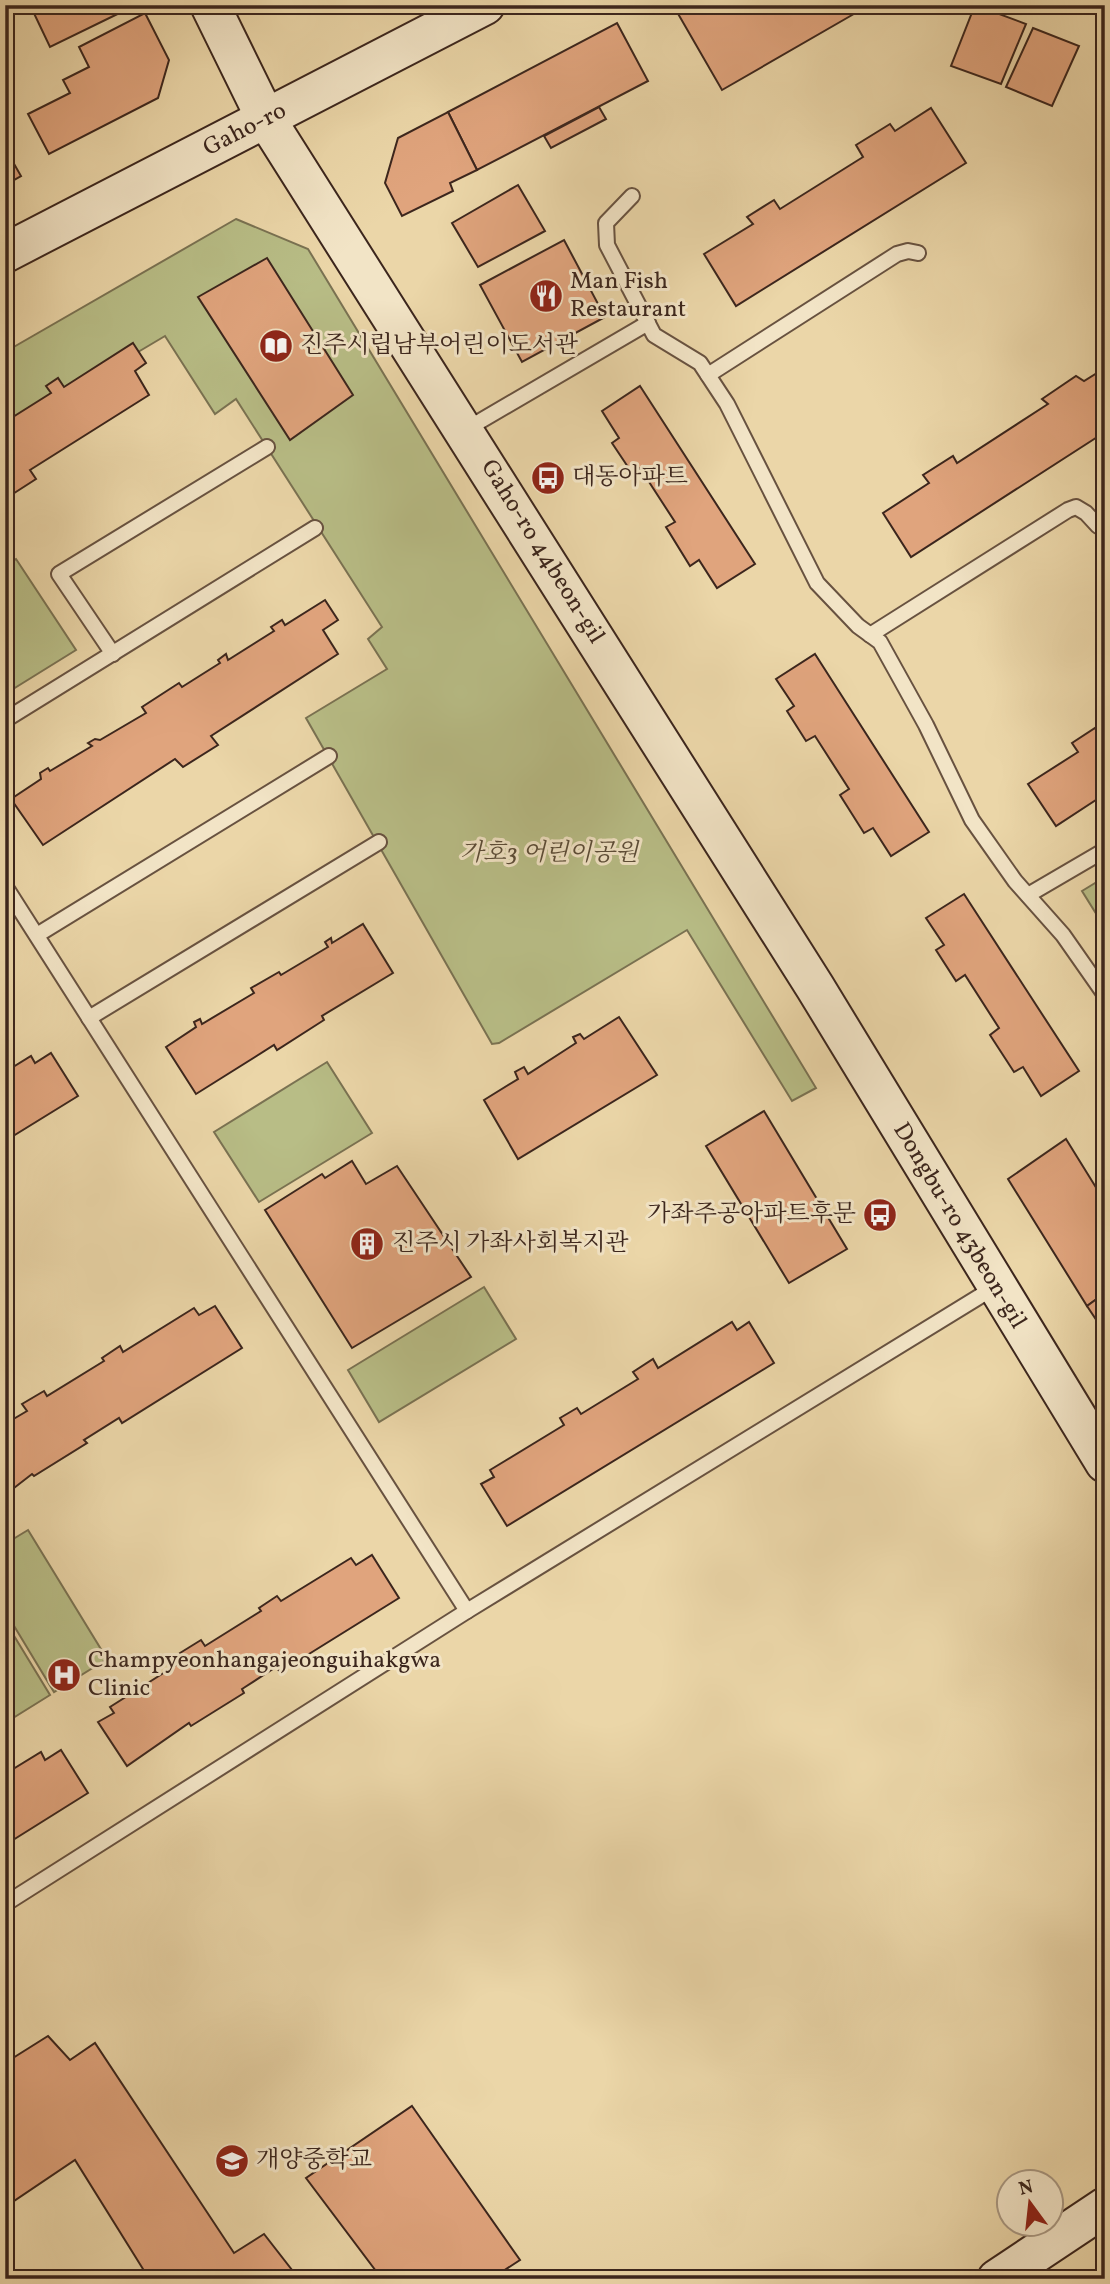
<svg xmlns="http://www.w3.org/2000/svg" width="1110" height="2284" viewBox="0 0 1110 2284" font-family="Vollkorn,'Noto Serif KR',serif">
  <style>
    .green { fill: #b8bd86; stroke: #7a7252; stroke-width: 2 }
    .building { fill: #e0a47d; stroke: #3c261d; stroke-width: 2 }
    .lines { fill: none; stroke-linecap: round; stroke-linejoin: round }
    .lane-casing { stroke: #685240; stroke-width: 18 }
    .secondary-casing { stroke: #3c261d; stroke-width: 42 }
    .lane { stroke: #f2e4c6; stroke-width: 14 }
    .secondary { stroke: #f2e4c6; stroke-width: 38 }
    .labels { text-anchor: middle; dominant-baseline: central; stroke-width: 6; stroke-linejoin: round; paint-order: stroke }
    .street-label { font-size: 24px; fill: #3c261d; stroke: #f2e4c6 }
    .poi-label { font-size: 24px; fill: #3c261d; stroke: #f2e4c6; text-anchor: start }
    .park-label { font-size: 24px; font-style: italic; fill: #5b4c37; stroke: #f2e4c6 }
  </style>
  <rect width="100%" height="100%" fill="#ebd6a8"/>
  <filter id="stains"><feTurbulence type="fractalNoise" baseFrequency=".00286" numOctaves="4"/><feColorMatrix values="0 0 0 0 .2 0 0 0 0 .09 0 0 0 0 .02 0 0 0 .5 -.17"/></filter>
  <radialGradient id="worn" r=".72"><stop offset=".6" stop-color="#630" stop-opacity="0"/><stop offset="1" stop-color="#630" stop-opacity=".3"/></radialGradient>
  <g class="green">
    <polygon points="236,219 308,249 816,1088 792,1101 687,930 499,1043 492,1044 306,718 387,669 368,639 382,627 236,399 215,414 165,336 5,431 5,352"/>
    <polygon points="16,559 76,650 5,694 5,565"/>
    <polygon points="1105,877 1105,928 1082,891"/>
    <polygon points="327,1062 372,1133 259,1202 214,1132"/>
    <polygon points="484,1287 516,1339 379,1422 348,1370"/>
    <polygon points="28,1530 107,1659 54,1692 5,1611 5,1544"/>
    <polygon points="5,1621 50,1695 5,1723"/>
  </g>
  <g class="building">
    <polygon points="30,5 136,5 50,47"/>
    <polygon points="304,5 348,5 332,13"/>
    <polygon points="673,5 855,5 859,11 722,90"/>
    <polygon points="975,5 1026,24 1001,84 951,66"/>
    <polygon points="145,13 169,60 158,98 49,154 28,114 70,93 63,80 89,67 79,47"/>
    <polygon points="617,23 648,81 477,170 448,112"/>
    <polygon points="1033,28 1079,46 1052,106 1006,87"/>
    <polygon points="599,107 606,119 551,148 544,136"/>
    <polygon points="931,108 966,163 736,306 704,254 753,224 747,217 774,200 780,209 863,157 856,145 890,124 895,131"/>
    <polygon points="448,112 477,170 450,183 453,191 402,216 385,183 398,138"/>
    <polygon points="5,148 21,176 5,185"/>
    <polygon points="518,185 545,231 478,267 452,223"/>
    <polygon points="564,240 605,317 522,362 480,285"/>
    <polygon points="267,258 353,395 290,440 198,297"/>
    <polygon points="133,343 146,363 135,371 149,395 30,470 36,479 5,499 5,422 51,393 46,386 58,378 64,387"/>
    <polygon points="1105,368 1105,432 911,557 883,513 929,483 923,475 953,456 957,463 1048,404 1042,399 1076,376 1084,381"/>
    <polygon points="640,386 755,564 717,588 699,560 690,566 666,527 675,522 640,468 632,473 612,443 619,438 602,411"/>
    <polygon points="325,600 338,620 323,630 338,654 211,736 218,745 183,767 175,759 43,845 11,799 41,779 40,773 48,768 50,771 92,746 88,743 95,739 100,740 146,713 142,707 179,683 182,687 220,663 218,660 226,654 228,660 274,631 271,627 282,620 285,625"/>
    <polygon points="815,654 929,832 891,856 873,828 864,833 840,795 849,789 815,736 806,741 787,711 794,706 776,679"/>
    <polygon points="1095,728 1099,735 1105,731 1105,794 1056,826 1028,784 1078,752 1072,743"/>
    <polygon points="964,894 1079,1071 1041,1096 1023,1067 1014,1072 990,1035 999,1028 965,975 956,981 936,950 944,945 926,918"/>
    <polygon points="363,924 393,973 322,1016 324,1020 277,1050 274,1045 196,1094 166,1047 196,1027 194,1022 200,1019 202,1024 254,993 251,988 279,972 281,975 328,947 325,942 331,938 332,943"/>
    <polygon points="619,1017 657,1075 518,1159 484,1100 518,1079 515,1072 524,1067 528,1074 576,1043 573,1037 580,1034 584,1039"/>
    <polygon points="51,1053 78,1096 5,1141 5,1072 31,1056 35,1063"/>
    <polygon points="764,1111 847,1249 789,1283 706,1146"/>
    <polygon points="1066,1139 1105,1202 1105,1293 1087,1306 1008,1179"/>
    <polygon points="352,1161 366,1184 397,1166 471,1277 352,1348 265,1210 322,1174 325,1178"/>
    <polygon points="1105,1293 1105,1322 1101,1327 1087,1306"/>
    <polygon points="215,1306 242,1348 122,1423 119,1418 84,1440 87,1443 34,1476 32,1474 5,1495 5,1424 27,1411 22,1404 44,1391 47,1396 104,1361 102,1358 120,1346 123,1352 194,1308 199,1315"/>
    <polygon points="732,1322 737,1330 749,1322 774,1363 507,1526 481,1484 494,1477 490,1470 564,1425 560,1418 577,1408 581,1414 638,1379 633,1372 653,1359 658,1368"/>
    <polygon points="372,1555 399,1598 280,1672 276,1667 242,1689 244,1693 191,1726 189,1723 127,1766 98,1722 114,1713 110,1707 184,1660 180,1653 201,1640 205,1646 261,1611 259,1608 277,1596 281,1601 351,1558 356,1565"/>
    <polygon points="61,1750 88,1793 5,1845 5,1774 41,1752 45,1760"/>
    <polygon points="48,2036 70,2060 95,2043 234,2253 264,2234 299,2279 131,2279 143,2269 75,2160 5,2207 5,2063"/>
    <polygon points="412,2106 520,2260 491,2279 382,2279 306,2178"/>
  </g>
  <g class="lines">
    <g class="lane-casing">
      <g id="lane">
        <polyline points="632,196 606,223 607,245 654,335 700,363 727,404 817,583 858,626 880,642 926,725 972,820 1015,881 1063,935 1105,995"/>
        <polyline points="708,375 897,254 908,251 918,253"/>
        <polyline points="465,430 648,323"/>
        <polyline points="870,635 1068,510 1076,507 1086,513 1098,526"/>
        <polyline points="113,654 59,574 267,447"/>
        <polyline points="5,720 315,528"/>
        <polyline points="5,886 467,1611"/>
        <polyline points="1028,895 1105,850"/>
        <polyline points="37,935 329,756"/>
        <polyline points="89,1018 379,842"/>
        <polyline points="5,1904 467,1611 995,1287"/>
      </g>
    </g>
    <g class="secondary-casing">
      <g id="secondary">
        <polyline points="210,5 266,119 815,987 1105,1463"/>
        <polyline points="5,253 485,5"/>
        <polyline points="997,2279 1105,2207"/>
      </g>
    </g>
    <use href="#lane" class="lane"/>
    <use href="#secondary" class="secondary"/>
  </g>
  <defs>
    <g id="restaurant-disc" transform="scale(1.75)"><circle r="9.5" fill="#8f2418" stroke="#f2e4c6"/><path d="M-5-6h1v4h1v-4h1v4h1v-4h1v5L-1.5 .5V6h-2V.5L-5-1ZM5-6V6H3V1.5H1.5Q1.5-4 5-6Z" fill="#fff"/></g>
    <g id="library-disc" transform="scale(1.75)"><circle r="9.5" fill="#8f2418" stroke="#f2e4c6"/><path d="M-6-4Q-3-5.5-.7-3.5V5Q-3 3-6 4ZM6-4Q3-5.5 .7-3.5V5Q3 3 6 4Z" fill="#fff"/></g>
    <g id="bus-disc" transform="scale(1.75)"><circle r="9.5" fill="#8f2418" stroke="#f2e4c6"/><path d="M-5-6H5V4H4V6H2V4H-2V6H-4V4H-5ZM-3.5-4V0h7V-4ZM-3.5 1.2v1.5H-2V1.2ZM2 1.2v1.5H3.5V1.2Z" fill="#fff"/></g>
    <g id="building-disc" transform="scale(1.75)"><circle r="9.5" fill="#8f2418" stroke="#f2e4c6"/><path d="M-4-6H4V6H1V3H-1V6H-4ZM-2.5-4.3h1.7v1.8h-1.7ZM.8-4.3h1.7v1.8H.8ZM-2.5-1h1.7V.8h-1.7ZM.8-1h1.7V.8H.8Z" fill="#fff"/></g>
    <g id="hospital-disc" transform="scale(1.75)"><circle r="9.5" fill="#8f2418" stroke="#f2e4c6"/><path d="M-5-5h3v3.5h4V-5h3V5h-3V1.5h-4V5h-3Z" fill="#fff"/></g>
    <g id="school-disc" transform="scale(1.75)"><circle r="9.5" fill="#8f2418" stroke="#f2e4c6"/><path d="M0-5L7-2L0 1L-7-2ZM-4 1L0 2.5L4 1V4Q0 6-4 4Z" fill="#fff"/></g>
  </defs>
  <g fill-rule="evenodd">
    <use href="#restaurant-disc" x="546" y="296"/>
    <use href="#library-disc" x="276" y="346"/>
    <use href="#bus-disc" x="548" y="478"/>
    <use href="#bus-disc" x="880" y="1215"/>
    <use href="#building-disc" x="367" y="1244"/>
    <use href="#hospital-disc" x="64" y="1675"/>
    <use href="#school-disc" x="232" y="2161"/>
  </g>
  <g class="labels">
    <g class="street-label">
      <text transform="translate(245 130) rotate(-27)">Gaho-ro</text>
      <text transform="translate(542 552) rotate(58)">Gaho-ro 44beon-gil</text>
      <text transform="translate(959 1226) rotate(59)">Dongbu-ro 43beon-gil</text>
    </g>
    <g class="poi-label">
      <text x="570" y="282">Man Fish<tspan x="570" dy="28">Restaurant</tspan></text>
      <text x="300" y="346">진주시립남부어린이도서관</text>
      <text x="572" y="478">대동아파트</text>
      <text x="856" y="1215" text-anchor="end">가좌주공아파트후문</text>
      <text x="392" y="1244">진주시 가좌사회복지관</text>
      <text x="88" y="1661">Champyeonhangajeonguihakgwa<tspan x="88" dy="28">Clinic</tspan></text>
      <text x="256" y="2161">개양중학교</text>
    </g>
    <g class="park-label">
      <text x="549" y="854">가호3 어린이공원</text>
    </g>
  </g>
  <rect width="1110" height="2284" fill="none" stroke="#ebd6a8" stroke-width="28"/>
  <rect x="7" y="7" width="1096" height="2270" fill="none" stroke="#3c261d" stroke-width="3.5"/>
  <rect x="14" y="14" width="1082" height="2256" fill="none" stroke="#3c261d" stroke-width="2"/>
  <g transform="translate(1030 2203) rotate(345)"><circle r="33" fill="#f2e4c6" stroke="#a99882" stroke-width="2"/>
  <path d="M0-5L12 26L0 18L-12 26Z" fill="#8f2418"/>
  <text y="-10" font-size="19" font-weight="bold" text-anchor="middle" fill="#3c261d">N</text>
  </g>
  <rect width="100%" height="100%" filter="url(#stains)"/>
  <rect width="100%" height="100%" fill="url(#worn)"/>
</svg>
